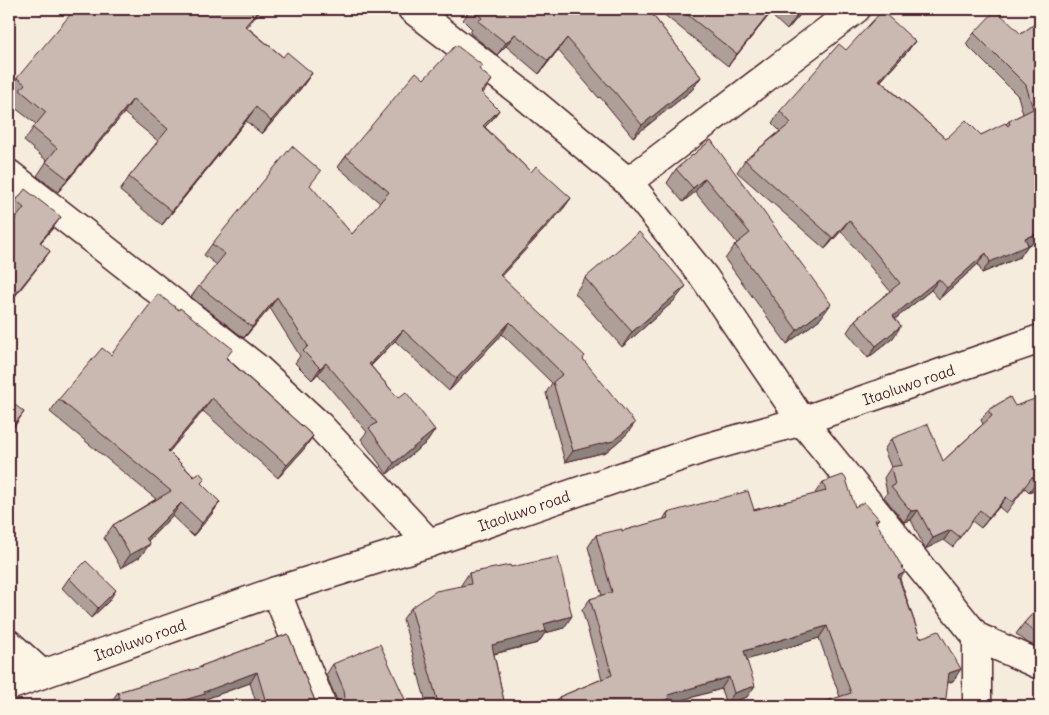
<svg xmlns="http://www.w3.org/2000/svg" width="1049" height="715" viewBox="0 0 1049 715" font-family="Delius,sans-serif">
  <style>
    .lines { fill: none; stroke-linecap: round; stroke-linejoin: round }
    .minor-casing { stroke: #4a1f2b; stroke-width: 31 }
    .minor { stroke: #fcf5e5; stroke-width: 28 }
    .wall { fill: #ae9f98; stroke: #4a1f2b }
    .shaded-wall { fill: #8d827c; stroke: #4a1f2b }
    .building { fill: #cab9b1; stroke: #4a1f2b }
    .labels { text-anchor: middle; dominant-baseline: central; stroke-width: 5; stroke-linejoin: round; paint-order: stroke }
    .street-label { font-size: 15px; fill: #4a1f2b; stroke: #fcf5e5 }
  </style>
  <rect width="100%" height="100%" fill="#f5ecde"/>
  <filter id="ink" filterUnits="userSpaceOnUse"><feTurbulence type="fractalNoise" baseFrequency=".02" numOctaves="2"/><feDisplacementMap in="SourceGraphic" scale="10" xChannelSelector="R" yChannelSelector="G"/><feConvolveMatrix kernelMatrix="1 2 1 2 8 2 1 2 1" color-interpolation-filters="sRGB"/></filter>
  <g filter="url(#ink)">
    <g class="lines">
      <g class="minor-casing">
        <g id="minor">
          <polyline points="412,9 524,95 628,182 704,277 802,421 977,637 1040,665"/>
          <polyline points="9,174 257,368 320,426 429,543"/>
          <polyline points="628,182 856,9"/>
          <polyline points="276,591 322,706"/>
          <polyline points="9,644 41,673"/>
          <path id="s1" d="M9,686L276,591L429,543L702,449L802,421L1040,339"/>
          <polyline points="977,706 977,637"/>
        </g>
      </g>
      <use href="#minor" class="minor"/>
    </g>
    <g class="wall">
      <polygon points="471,9 648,9 701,77 692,90 633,137 600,97 599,98 558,50 539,74 506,46 497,55 470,33 472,29 463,20"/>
      <polygon points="657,9 805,9 787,30 770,14 728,66"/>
      <polygon points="1040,20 1040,241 1028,245 1020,257 982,273 978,264 939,299 931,290 895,319 893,338 868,358 847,332 855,320 890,291 841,231 825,249 737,172 745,160 780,131 772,123 780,111 846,50 915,41 907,52 881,81 946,139 981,135 1006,124 1009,121 1023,114 1018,96 966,44 974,33 1021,34"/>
      <polygon points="247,27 283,57 312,73 302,87 262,134 246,121 162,225 120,191 129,177 158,141 124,113 58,192 37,176 47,161 24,141 36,124 10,104 15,97 9,92 9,90 17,78"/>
      <polygon points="480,70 484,92 482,93 499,110 491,121 485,127 531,172 571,198 563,209 501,276 583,359 627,434 606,452 565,462 546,393 552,383 502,334 449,391 395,341 371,366 398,398 435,430 427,442 387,474 361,439 367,432 318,374 312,380 295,363 300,356 270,308 244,338 191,297 199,286 217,265 204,255 212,244 310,186 352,234 380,203 338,167 346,156 424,79"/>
      <polygon points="711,140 821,318 787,344 725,259 735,245 737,243 695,192 683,202 667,183 676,169"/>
      <polygon points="16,201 53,228 40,243 50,251 42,262 16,219 9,213 9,210"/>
      <polygon points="585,278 675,300 622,347 575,293"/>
      <polygon points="111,355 227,358 313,436 304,449 278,478 203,411 169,452 220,502 211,515 193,536 172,516 148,541 140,557 121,568 104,538 113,525 156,499 50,412 59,399"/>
      <polygon points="1010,397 1040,487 1029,492 1025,488 1006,513 999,507 981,528 972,521 953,547 944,540 925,549 911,520 904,522 884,497 887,493 884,478 891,467 884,450 891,439 943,461 983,424 981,420 988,410"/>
      <polygon points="823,482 855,507 879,519 876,522 900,579 920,638 953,681 948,683 840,697 819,638 747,659 747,697 726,704 721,689 665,705 664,706 553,706 559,697 602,679 582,610 590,599 602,596 588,547 596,535 622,531 663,520 667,513 754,510 816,494 815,493"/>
      <polygon points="511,567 564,628 545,633 538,643 494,654 505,706 427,706 403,619 411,608 461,586 461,585 469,573"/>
      <polygon points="69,578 109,601 91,618 62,588"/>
      <polygon points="1040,606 1040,648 1028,643 1016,634 1024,623"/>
      <polygon points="288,634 315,701 318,706 257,706 250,683 200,701 198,705 192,706 101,706 111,702 118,692 200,668 201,666"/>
      <polygon points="333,664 408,706 337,706 337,700 326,675"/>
    </g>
    <g class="shaded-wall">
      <polygon points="260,9 262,9 236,40 245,26"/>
      <polygon points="773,9 774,9 770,14 728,66 737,54"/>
      <polygon points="803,9 805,9 787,30 796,17"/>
      <polygon points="515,34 506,46 497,55 506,43"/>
      <polygon points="567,38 558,50 539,74 548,61"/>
      <polygon points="915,41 907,52 871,91 879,80"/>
      <polygon points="312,73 302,87 262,134 271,121"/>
      <polygon points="701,77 692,90 633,137 642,125"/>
      <polygon points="492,80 484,92 473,103 481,92"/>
      <polygon points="133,99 124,113 58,192 68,179"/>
      <polygon points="256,107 246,121 162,225 172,211"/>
      <polygon points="499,110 491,121 475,137 483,126"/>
      <polygon points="705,178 695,192 683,202 693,188"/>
      <polygon points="571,198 563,209 492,286 500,275"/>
      <polygon points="61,217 53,228 32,253 40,242"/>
      <polygon points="849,220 841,231 825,249 833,238"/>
      <polygon points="1040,233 1040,241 1028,245 1020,257 982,273 990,262 1025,238"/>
      <polygon points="50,251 42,262 9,304 9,302"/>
      <polygon points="986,253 978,264 939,299 947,288"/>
      <polygon points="939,279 931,290 885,327 893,316"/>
      <polygon points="686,286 675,300 622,347 632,332"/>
      <polygon points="277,297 270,308 244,338 252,327"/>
      <polygon points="831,304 821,318 787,344 797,330"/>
      <polygon points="510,322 502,334 449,391 456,379"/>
      <polygon points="901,326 893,338 868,358 876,346"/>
      <polygon points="403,330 395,341 361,375 369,364"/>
      <polygon points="326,363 318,374 312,380 320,368"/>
      <polygon points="212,398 203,411 159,464 168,451"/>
      <polygon points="24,412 16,424 9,432 9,431"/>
      <polygon points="635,423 627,434 606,452 565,462 573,451"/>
      <polygon points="435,430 427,442 387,474 394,463"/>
      <polygon points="313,436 304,449 278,478 287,465"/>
      <polygon points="1040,480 1040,487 1029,492 1037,481"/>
      <polygon points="1006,497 999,507 981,528 989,518"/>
      <polygon points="220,502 211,515 193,536 202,523"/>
      <polygon points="181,503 172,516 138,551 150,544 140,557 121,568 130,555"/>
      <polygon points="918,510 911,520 904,522 911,511"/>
      <polygon points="951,530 944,540 925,549 933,538"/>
      <polygon points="905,572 897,583 898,576"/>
      <polygon points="116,590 109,601 91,618 98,608"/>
      <polygon points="572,616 564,628 545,633 538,643 484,656 492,645 544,624"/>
      <polygon points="827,626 819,638 736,663 744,651"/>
      <polygon points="961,669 953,681 941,685 949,673"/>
      <polygon points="257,672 250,683 200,701 198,705 192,706 164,706"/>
      <polygon points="729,677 721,689 665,705 664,706 649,706 668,695"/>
      <polygon points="755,686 747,697 726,704 734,693"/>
    </g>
    <g class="building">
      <polygon points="75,9 260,9 245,26 283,57 287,52 312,73 271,121 256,107 172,211 129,177 168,129 133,99 68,179 46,162 57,148 33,128 46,112 20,90 25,84 17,78"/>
      <polygon points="473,9 648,9 701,77 642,125 609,85 608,85 567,38 548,61 515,34 506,43 478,21 482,18"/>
      <polygon points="680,9 773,9 737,54"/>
      <polygon points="786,9 803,9 796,17"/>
      <polygon points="996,10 1021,34 1040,20 1040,233 1025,238 1028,245 990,262 986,253 947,288 939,279 893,316 901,326 876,346 855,320 900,283 849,220 833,238 745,160 791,123 780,111 839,44 846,50 882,11 915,41 879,80 946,139 966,120 981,135 1005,123 1008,126 1010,124 1009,121 1033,109 1026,85 974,33"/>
      <polygon points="456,45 483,66 479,69 492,80 481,92 499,110 483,126 531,172 536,166 571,198 500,275 585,356 583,359 635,423 613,441 573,451 553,382 563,374 510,322 456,379 403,330 369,364 398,398 406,392 435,430 394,463 369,428 377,423 326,363 320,368 303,351 308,346 277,297 252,327 199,286 225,254 212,244 292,146 321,171 310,185 352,234 389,192 346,156 416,72 424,79"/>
      <polygon points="711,140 831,304 797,330 735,245 750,233 705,178 693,188 676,169"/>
      <polygon points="25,189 61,217 40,242 50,251 9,302 9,227 24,208 16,201"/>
      <polygon points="639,232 686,286 632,332 585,278"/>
      <polygon points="158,294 179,310 180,308 233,349 226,358 313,436 287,465 212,398 168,451 194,477 200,473 205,479 201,483 220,502 202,523 181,503 146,538 150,544 130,555 113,525 171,491 59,399 102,348 111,355"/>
      <polygon points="1010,397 1015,406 1040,397 1040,480 1037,481 1032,477 1013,502 1006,497 989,518 980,510 960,537 951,530 933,538 918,510 911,511 891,487 895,485 891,467 902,465 891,439 928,424 943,461 992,416 988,410"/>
      <polygon points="9,400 24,412 9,431"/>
      <polygon points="843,475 846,479 855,507 864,502 879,519 875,520 905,572 898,576 920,638 939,631 961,669 949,673 945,706 811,706 851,693 827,626 744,651 755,686 734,693 729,677 668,695 669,699 650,705 650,706 563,706 559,697 612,675 590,599 612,592 596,535 622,529 622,531 668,518 667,513 748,491 754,510 826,491 823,482"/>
      <polygon points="558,557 572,616 544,624 546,631 492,645 505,706 439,706 411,608 436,591 471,584 469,573 510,565 511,567"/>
      <polygon points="86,561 116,590 98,608 69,578"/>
      <polygon points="1040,606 1040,634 1035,632 1024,623"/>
      <polygon points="288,634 315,701 318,706 267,706 257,672 204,692 205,694 164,706 101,706 120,699 118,692 202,667 201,666"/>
      <polygon points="380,644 408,706 340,706 345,698 344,690 333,664"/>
    </g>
  </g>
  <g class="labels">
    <g class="street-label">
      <text stroke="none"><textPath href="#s1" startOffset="949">Itaoluwo road</textPath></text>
      <text stroke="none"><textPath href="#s1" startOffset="544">Itaoluwo road</textPath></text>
      <text stroke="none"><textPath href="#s1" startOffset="139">Itaoluwo road</textPath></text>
    </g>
  </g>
  <rect width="1049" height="715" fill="none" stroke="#fcf5e5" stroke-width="30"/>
  <rect x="15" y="15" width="1019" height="685" fill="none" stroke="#4a1f2b" stroke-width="2" filter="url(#ink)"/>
</svg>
